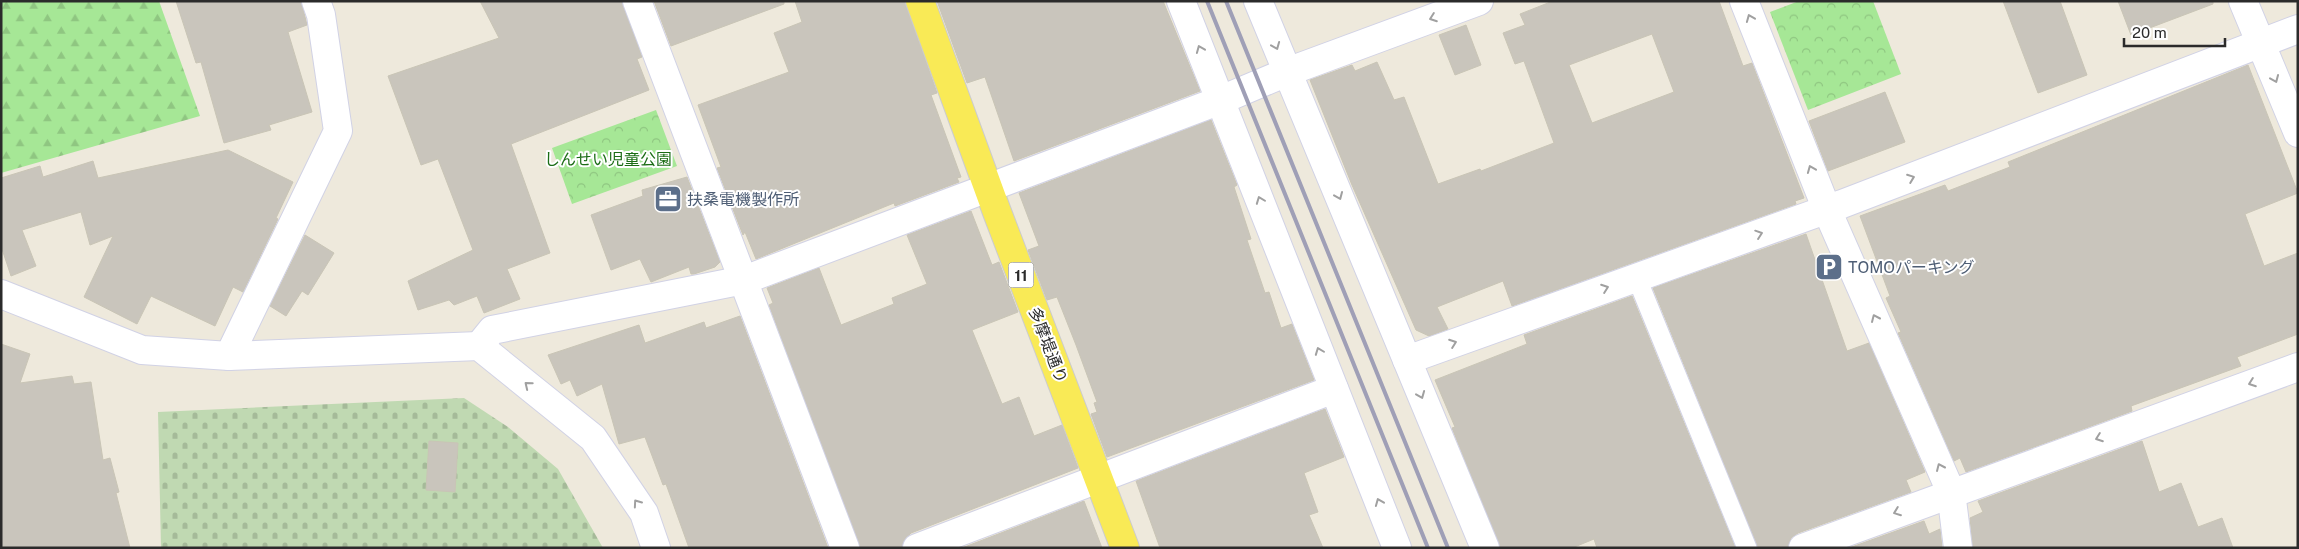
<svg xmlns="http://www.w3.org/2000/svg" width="2299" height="549" viewBox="0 0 2299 549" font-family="'Public Sans','Noto Sans JP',sans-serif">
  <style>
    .forest { fill: url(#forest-firs) }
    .cemetery { fill: url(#cemetery-stones) }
    .park { fill: url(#park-crowns) }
    .building { fill: #c9c5bc; stroke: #c9c5b6; fill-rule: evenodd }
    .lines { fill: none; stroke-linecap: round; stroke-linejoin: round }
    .lane-casing { stroke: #d1d2e5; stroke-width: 21 }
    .street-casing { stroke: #d1d2e5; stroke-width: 30 }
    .primary-casing { stroke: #ccc; stroke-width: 30 }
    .lane { stroke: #fff; stroke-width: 19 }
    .street { stroke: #fff; stroke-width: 28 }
    .primary { stroke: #f9ea56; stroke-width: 28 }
    .rail { stroke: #9f9fb6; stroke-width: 4 }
    .oneway { stroke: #a0a0a0 }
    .labels { text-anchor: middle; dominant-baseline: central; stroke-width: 4; stroke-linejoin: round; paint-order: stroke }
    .shield { fill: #fff; stroke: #6b6b6b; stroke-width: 1 }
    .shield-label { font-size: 15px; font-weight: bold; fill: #2b2b2b }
    .park-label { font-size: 16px; fill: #1c6d16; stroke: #fff }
    .service-label { font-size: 16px; fill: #4e5e75; stroke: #fff; text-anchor: start }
    .street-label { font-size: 16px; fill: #2b2b2b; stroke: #fff }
  </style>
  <defs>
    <pattern id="forest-firs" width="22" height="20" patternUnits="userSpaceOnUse" patternTransform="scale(1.25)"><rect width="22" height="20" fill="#a6e796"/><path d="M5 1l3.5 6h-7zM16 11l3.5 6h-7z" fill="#8fc681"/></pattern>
    <pattern id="cemetery-stones" width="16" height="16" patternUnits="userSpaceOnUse" patternTransform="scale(1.25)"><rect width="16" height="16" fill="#c0d9b2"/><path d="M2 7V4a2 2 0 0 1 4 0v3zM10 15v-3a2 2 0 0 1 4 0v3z" fill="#a5ba99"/></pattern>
    <pattern id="park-crowns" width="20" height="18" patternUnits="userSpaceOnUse" patternTransform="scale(1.25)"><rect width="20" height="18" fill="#a6e796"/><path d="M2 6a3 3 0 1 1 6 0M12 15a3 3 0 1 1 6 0" fill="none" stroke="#8fc681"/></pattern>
  </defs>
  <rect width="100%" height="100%" fill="#eee9dc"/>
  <polygon class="forest" points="1,1 159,1 200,116 1,173"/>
  <polygon class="cemetery" points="464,398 508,427 558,469 603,548 161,548 158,412"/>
  <g class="park">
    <polygon points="1799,1 1873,1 1901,74 1808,110 1770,12"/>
    <polygon points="656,110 677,166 572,204 552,148"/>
  </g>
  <g class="building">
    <polygon points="176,1 301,1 307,25 288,32 312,112 269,125 271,130 224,143 201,62 196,63"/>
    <polygon points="480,1 622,1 642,57 637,59 649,90 511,144 550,253 507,269 520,299 484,313 477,296 454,305 449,300 418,310 408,281 473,250 438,159 421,165 388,76 499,38"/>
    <polygon points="654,1 784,1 784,4 671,46"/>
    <polygon points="795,1 905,1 937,93 931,95 961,177 957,178 959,182 895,206 894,203 756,259 745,232 743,235 717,168 721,167 698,105 789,72 774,33 802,22"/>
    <polygon points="937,1 1163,1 1200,91 1014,161 985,77 967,83"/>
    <path d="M1553,1H1719L1743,66L1752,63L1804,198L1795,201L1796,204L1512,306L1503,281L1437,307L1448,329L1429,336L1416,330L1352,185L1310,80L1352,65L1355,71L1377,62L1394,100L1404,97L1438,184L1480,169L1481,171L1554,143L1524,61L1515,64L1503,33L1525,25L1520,14ZM1652,34L1674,92L1592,123L1569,65Z"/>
    <polygon points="2003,1 2060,1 2087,75 2038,93"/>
    <polygon points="2118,1 2213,1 2213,4 2131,35"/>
    <polygon points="1466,25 1481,65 1455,75 1439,35"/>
    <polygon points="2248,65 2298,193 2245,214 2264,266 2298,253 2298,334 2237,357 2241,366 2131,406 2132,411 1966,472 1960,458 1954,461 1898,333 1901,332 1886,298 1890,296 1860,216 1945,185 1948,191 2010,167 2008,162"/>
    <polygon points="1885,92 1905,142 1828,171 1809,121"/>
    <polygon points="1211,120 1237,185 1234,187 1251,239 1247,240 1265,293 1269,292 1281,328 1292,324 1314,380 1107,457 1091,414 1097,412 1094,403 1097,402 1076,345 1057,297 1047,300 1028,250 1039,246 1019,193"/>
    <polygon points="228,150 293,182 276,218 278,219 243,292 233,287 215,326 151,296 137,324 84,297 113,236 90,245 81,212 22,230 36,266 11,276 1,246 1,178 40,166 43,177 93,161 98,178"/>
    <polygon points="687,177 720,262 715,267 694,274 691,274 689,267 651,282 640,259 611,270 591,215 643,196 642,190"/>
    <polygon points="971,211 992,265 999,262 1018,312 972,330 1002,404 1019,397 1034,436 1062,425 1078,468 911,533 905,539 902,548 860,548 769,305 773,303 767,288 819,268 841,325 894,304 892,298 927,284 907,235"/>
    <polygon points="1806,234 1847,351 1869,343 1925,472 1906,480 1911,492 1798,533 1791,538 1788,548 1758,548 1653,288"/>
    <polygon points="305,235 334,253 308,295 302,291 286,316 270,306"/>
    <polygon points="1632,296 1735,547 1597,548 1594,539 1572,548 1500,548 1452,428 1455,427 1435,380 1527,344 1524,335"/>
    <polygon points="740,316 828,548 689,548 666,484 663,485 645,437 619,444 602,384 577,396 570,380 561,384 548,355 639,325 645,343 704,322 706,328"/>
    <polygon points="1,344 30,354 20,383 72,376 74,384 91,382 103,460 110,458 119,492 116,493 130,548 1,548"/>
    <polygon points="1325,409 1344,457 1304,473 1318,512 1309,515 1323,548 1160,548 1136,481"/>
    <polygon points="429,441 458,443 455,492 426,490"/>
    <polygon points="2142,441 2159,492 2181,483 2198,527 2222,518 2233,548 1973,548 1970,518 1983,512 1978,501"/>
    <polygon points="1084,501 1102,548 962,548"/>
    <polygon points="1924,521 1929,534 1940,529 1942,548 1849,548"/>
  </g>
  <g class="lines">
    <g class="lane-casing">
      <polyline id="lane" points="1636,276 1747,548"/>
    </g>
    <g class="street-casing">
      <g id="street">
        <polyline points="637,1 845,548"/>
        <polyline points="1181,1 1397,548"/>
        <polyline points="1258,1 1485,548"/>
        <polyline points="1744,1 1827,210 1951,492 1958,548"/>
        <polyline points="2243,1 2298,133"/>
        <polyline points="1,294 142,350 229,356 479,346 593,438 644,513 656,548"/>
        <polyline points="479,346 492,330 744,280 1221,100 1287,72 1479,1"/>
        <polyline points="229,356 338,131 321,15 316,1"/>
        <polyline points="1407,360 1842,204 2298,29"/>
        <polyline points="917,548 1334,389"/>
        <polyline points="1803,548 2298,367"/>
      </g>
    </g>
    <g class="primary-casing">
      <polyline id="primary" points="920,1 997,212 1125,548"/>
    </g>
    <use href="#lane" class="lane"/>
    <use href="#street" class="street"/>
    <use href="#primary" class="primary"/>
    <g class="rail">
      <polyline points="1207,1 1428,548"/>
      <polyline points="1226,1 1448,548"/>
    </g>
  </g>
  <defs><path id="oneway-chevron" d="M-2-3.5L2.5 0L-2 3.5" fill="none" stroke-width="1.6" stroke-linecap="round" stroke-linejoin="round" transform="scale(1.25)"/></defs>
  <g class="oneway">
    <use href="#oneway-chevron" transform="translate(1433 18) rotate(160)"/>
    <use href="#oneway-chevron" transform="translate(1750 18) rotate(-112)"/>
    <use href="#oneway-chevron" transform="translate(1276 46) rotate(68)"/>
    <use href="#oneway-chevron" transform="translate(1200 49) rotate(-112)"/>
    <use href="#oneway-chevron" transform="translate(2275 79) rotate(67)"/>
    <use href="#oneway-chevron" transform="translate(1811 169) rotate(-112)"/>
    <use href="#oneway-chevron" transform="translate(1911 178) rotate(-21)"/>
    <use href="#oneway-chevron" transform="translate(1339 196) rotate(67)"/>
    <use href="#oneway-chevron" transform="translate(1260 200) rotate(-111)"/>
    <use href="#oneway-chevron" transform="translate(1759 234) rotate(-19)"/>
    <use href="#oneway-chevron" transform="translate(1605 288) rotate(-20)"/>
    <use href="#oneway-chevron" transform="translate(1875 318) rotate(-114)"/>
    <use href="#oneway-chevron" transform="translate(1453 343) rotate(-20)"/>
    <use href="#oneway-chevron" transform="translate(1319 351) rotate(-111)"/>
    <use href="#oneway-chevron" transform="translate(2252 383) rotate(160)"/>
    <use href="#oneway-chevron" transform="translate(528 385) rotate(-141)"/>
    <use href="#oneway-chevron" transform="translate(1421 395) rotate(68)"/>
    <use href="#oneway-chevron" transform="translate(2099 438) rotate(160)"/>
    <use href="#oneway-chevron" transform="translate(1940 467) rotate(-114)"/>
    <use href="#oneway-chevron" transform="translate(1379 502) rotate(-112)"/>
    <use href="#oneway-chevron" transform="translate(637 503) rotate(-125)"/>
    <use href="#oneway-chevron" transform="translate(1897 512) rotate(159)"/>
  </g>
  <defs>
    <g id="office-square" transform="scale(1.4375)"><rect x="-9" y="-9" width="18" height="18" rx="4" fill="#5c6f8a" stroke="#fff"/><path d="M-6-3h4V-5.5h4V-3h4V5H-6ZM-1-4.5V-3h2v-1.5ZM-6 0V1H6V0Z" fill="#fff"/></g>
    <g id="parking-square" transform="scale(1.4375)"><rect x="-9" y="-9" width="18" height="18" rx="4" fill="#5c6f8a" stroke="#fff"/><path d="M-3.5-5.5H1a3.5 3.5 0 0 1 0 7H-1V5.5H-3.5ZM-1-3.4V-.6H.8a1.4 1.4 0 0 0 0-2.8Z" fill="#fff"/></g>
  </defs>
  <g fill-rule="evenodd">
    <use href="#office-square" x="668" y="199"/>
    <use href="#parking-square" x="1829" y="267"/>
  </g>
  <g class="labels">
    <rect class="shield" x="1008.5" y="262.5" width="25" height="25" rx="4"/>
    <g class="shield-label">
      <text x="1021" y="275">11</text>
    </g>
    <g class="park-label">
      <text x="608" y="159">しんせい児童公園</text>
    </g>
    <g class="service-label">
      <text x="687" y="199">扶桑電機製作所</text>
      <text x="1848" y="267">TOMOパーキング</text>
    </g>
    <g class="street-label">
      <text transform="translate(1048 345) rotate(69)">多摩堤通り</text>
    </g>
  </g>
  <rect width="2299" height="549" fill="none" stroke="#2b2b2b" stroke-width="5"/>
  <path d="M2124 38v8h101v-8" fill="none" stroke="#2b2b2b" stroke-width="2.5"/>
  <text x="2132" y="38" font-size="15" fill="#2b2b2b" stroke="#ffffff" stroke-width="4" paint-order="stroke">20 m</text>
</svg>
